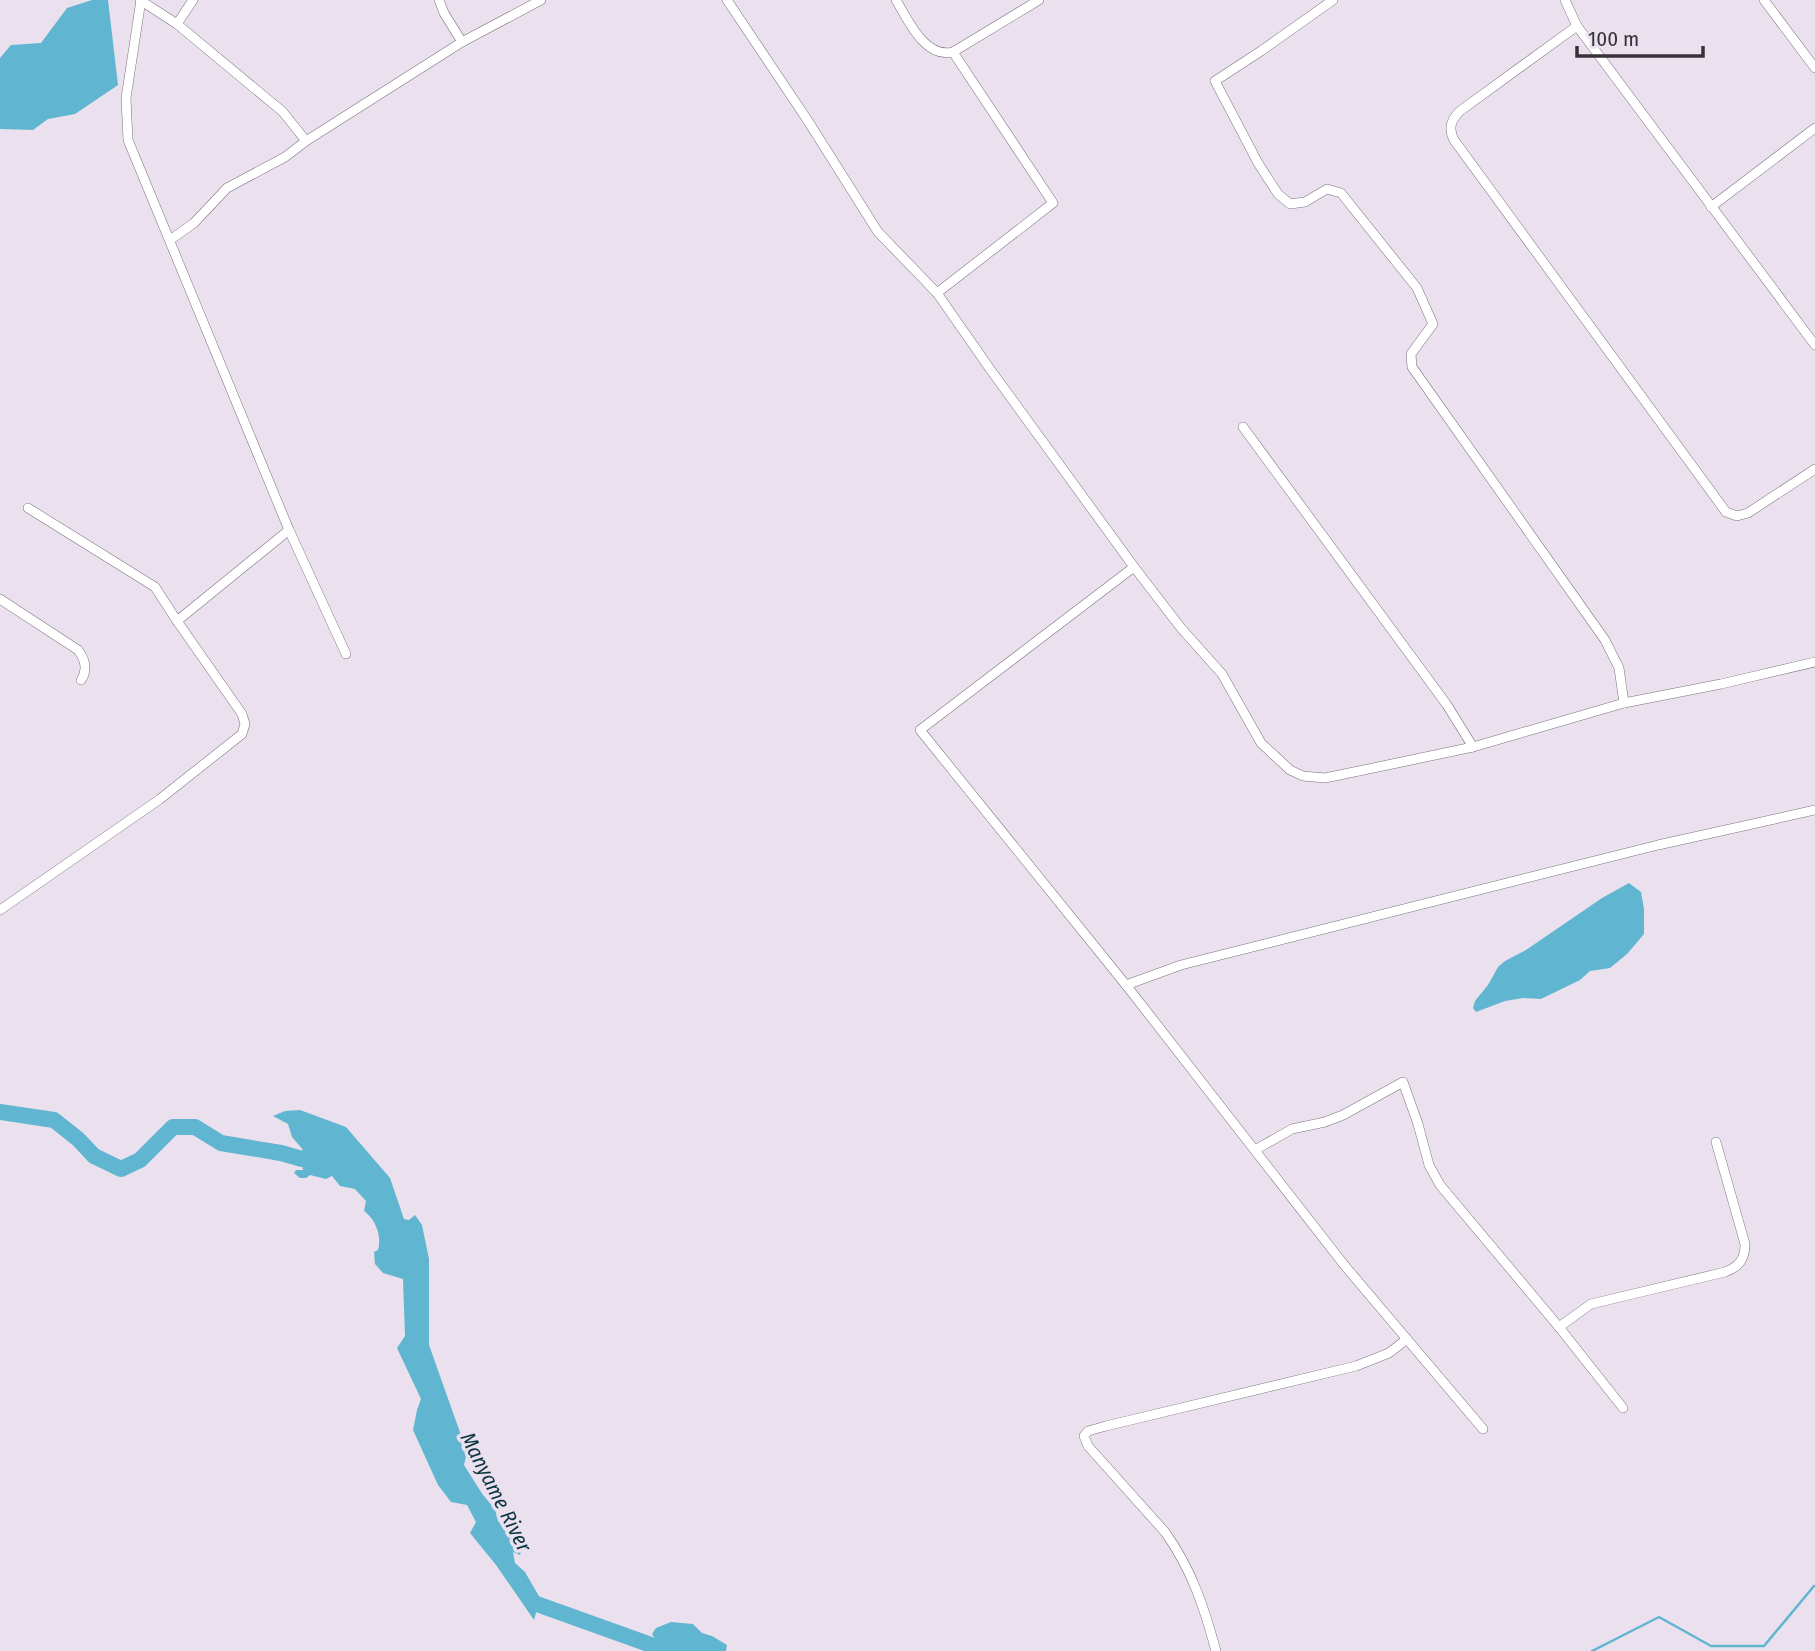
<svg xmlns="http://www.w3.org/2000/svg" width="1815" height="1651" viewBox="0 0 1815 1651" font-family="'Fira Sans Condensed',sans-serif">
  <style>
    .water { fill: #60b6d0 }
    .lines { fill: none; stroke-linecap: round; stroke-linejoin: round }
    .stream { stroke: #60b6d0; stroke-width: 2.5 }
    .river { stroke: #60b6d0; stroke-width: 16 }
    .minor-casing { stroke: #7b727e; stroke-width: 10 }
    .minor { stroke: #fff; stroke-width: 9 }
    .labels { text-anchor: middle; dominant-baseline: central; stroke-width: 7; stroke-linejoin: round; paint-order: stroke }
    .water-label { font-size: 21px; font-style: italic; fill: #0b3540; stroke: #ebe0ee }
  </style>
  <rect width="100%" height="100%" fill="#ebe0ee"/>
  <g class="water">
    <polygon points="92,0 108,0 118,85 75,114 48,119 33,130 0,129 0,58 11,45 41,43 67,8"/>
    <polygon points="1629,883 1641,892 1644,909 1644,934 1627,954 1610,968 1590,971 1580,980 1541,999 1523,998 1505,1001 1476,1012 1473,1008 1475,1001 1488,985 1498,967 1505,961 1526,950 1602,898"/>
    <path d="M300,1110L346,1127L390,1178L404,1219L409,1220L415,1215L422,1225L429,1259V1345L467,1452L464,1465L483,1495L495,1509L498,1521L521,1549L520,1555L513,1552L515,1563L525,1572L540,1598L534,1620L496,1565L470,1533L476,1522L467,1505L451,1502L438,1485L413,1430L417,1410L421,1399L397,1348L405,1336L403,1279L383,1273L375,1264L374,1252L378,1250C382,1236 376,1220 364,1211L366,1201L355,1189L340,1186L332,1176L326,1179L310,1175L306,1178H300L294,1173L296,1170H303L302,1164L299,1162L305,1152L292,1137L288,1124L273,1116L285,1111Z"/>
    <polygon points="671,1622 693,1624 702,1633 712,1636 727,1645 726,1651 654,1651 656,1640 652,1634 656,1628"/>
  </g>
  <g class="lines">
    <polyline class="stream" points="1592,1651 1659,1617 1711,1646 1764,1646 1814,1586"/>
    <g class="river">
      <polyline points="0,1112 54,1120 78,1139 94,1156 121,1169 140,1160 173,1127 195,1127 221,1143 281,1153 302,1159 319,1152"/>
      <polyline points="525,1590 534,1603 668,1651"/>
    </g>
    <g class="minor-casing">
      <g id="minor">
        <polyline points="140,0 177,24 283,112 306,141 462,42 541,0"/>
        <polyline points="141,0 126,98 128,140 289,530 346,654"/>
        <polyline points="439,0 444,13 462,42"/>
        <polyline points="727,0 808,121 878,232 937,293 990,369 1134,567 1181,628 1222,674 1261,743 1290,770 1303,776 1325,778 1397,763 1473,747 1624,703 1721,684 1815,662"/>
        <path d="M896,0C908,20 925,59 953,52L1039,0"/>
        <polyline points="1333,0 1261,51 1215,81 1258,163 1278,194 1290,204 1305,202 1327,189 1341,193 1417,288 1433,324 1411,354 1412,367 1605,640 1619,668 1624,703"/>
        <polyline points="1565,0 1577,26 1815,345"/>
        <polyline points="1764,0 1815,68"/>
        <polyline points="177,24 193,0"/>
        <path d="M1577,26L1460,111C1451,120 1448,128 1454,140L1726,512L1737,516L1748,513L1815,469"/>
        <polyline points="1711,207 1815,128"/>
        <polyline points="170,240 194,223 227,188 285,157 306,141"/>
        <polyline points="937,293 1053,203 953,52"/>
        <polyline points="1243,427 1447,705 1473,747"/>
        <polyline points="28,508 155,587 177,621"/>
        <polyline points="1134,567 920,730 1126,985 1345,1266 1483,1429"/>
        <path d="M0,599L78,650C85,659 88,670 81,680"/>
        <polyline points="0,910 160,799 242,734 245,724 242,714 177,621 289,530"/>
        <polyline points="1126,985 1181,965 1658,845 1815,810"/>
        <polyline points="1255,1150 1292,1129 1325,1122 1343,1115 1403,1082 1418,1124 1429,1165 1440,1185 1559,1327 1623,1408"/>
        <path d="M1559,1327L1591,1304L1725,1272C1739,1267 1745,1259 1745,1244L1716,1142"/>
        <path d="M1216,1651C1204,1607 1192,1570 1165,1532L1088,1446L1084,1436L1088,1431L1106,1426L1356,1366L1389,1353L1407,1339"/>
      </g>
    </g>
    <use href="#minor" class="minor"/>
  </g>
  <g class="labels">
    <g class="water-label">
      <text transform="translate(496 1492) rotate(63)">Manyame River</text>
    </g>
  </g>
  <path d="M1577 46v10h126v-10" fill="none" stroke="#363237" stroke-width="3.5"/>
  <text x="1588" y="46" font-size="21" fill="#363237" stroke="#ebe0ee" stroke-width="5" paint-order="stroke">100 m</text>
</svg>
